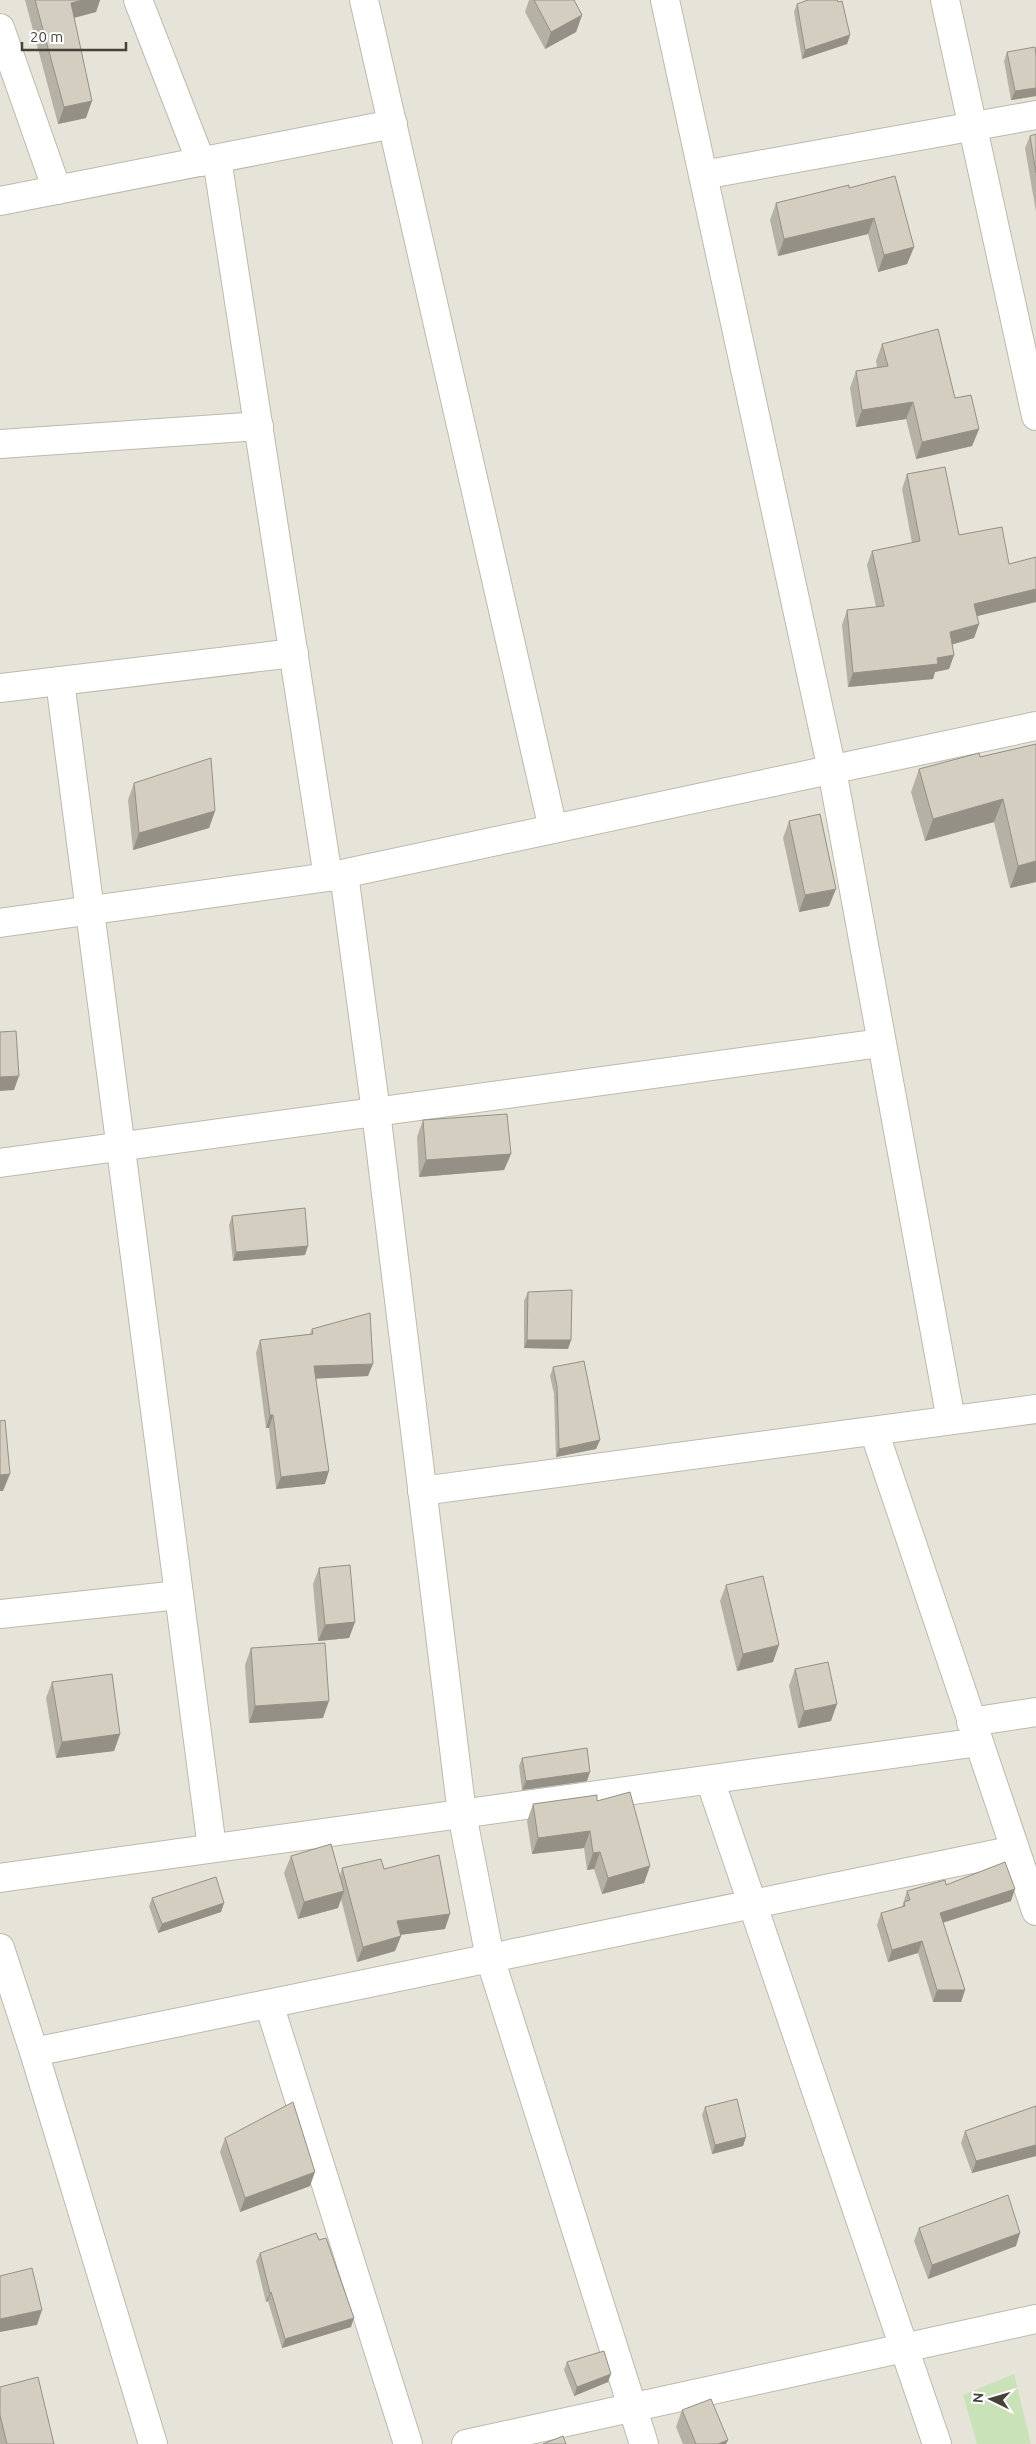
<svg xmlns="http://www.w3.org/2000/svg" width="1036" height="2444" viewBox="0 0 1036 2444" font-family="Ubuntu,sans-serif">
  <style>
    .residential { fill: #e6e3d8 }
    .garden { fill: #cae2b8 }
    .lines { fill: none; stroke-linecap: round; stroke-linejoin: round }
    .street-casing { stroke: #bdb9ad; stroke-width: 30 }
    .street { stroke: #fff; stroke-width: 28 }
    .wall { fill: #b5b1a5 }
    .shaded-wall { fill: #949086 }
    .building { fill: #d3cec0; stroke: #949086 }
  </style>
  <rect width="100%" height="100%" fill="#f3f1ea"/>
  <rect class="residential" x="0" y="0" width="1036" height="2444"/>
  <polygon class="garden" points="1014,2374 1031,2444 977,2444 963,2395"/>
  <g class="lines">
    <g class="street-casing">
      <g id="street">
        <polyline points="138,0 201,162"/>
        <polyline points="364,0 553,829"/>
        <polyline points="665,0 832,770 951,1420"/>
        <polyline points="945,0 1036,416"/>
        <polyline points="0,28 57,190"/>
        <polyline points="217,159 328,877"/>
        <polyline points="703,175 1036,115"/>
        <polyline points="0,201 393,124"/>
        <polyline points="0,444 259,426"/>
        <polyline points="60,681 212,1848"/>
        <polyline points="0,688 294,653"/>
        <polyline points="344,874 376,1112 462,1814 490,1958 644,2444"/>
        <polyline points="0,923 328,877 1036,726"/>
        <polyline points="0,1163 881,1043"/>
        <polyline points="874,1431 1036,1911"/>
        <polyline points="422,1491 1036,1409"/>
        <polyline points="0,1614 179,1595"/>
        <polyline points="971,1722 1036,1712"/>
        <polyline points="710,1780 937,2444"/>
        <polyline points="0,1878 979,1742"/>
        <polyline points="0,1948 34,2052 153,2444"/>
        <polyline points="269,2004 408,2444"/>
        <polyline points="34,2052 1015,1850"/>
        <polyline points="466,2444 1036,2319"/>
      </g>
    </g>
    <use href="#street" class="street"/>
  </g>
  <g class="wall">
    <polygon points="25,0 100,0 96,12 74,18 86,118 58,124"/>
    <polygon points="529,0 574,0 582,15 576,32 545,49 525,12"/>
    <polygon points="797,4 850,35 847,44 802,59 794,12"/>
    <polygon points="1007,52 1036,55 1036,96 1011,100 1004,61"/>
    <polygon points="1036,134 1036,212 1025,148 1030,136"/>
    <polygon points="849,188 914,247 907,264 878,272 868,234 778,256 770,220 776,203"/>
    <polygon points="882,344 955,398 979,429 972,446 916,459 906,419 856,427 850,388 856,371 877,367 876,361"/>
    <polygon points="907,474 959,535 1009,564 1036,557 1036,602 977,616 979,624 974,638 952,644 954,655 949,669 935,672 933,679 848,687 842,625 847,610 876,607 867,565 872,551 912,543 902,489"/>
    <polygon points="1036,744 1036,882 1010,888 994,822 925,841 911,792 919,769 980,757"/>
    <polygon points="134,783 215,811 209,828 133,850 128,800"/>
    <polygon points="789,821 829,906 799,912 783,838"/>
    <polygon points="423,1120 511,1154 504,1170 419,1177 417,1137"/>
    <polygon points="232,1216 305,1255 233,1261 229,1225"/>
    <polygon points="528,1292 571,1340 568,1349 524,1348 524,1301"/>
    <polygon points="312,1329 368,1376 316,1378 325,1484 276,1489 269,1428 266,1428 256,1353 260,1340 310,1334"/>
    <polygon points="553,1367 600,1440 596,1449 556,1457 554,1394 550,1376"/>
    <polygon points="319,1568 355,1622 349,1638 318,1641 313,1584"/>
    <polygon points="726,1585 773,1662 737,1671 720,1601"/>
    <polygon points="251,1648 323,1718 249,1723 245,1665"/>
    <polygon points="795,1669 831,1721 798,1728 789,1686"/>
    <polygon points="52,1682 120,1734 114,1751 56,1758 46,1698"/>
    <polygon points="522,1758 587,1781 522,1790 519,1766"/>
    <polygon points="597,1801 650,1866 644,1883 602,1894 594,1869 587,1870 584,1848 532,1854 527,1821 533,1804"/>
    <polygon points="291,1856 340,1876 342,1868 384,1869 445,1929 400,1935 401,1936 395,1951 357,1962 341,1899 338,1908 298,1919 284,1873"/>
    <polygon points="946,1885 1011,1901 943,1922 965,1990 961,2002 933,2002 918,1953 888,1962 877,1925 881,1913 902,1907 907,1891"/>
    <polygon points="152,1898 224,1903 221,1912 158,1933 149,1906"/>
    <polygon points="1036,2106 1036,2156 972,2173 961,2143 965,2131"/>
    <polygon points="705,2107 746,2137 743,2146 712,2154 702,2115"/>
    <polygon points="225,2138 310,2186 240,2212 220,2152"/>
    <polygon points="919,2228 1016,2246 928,2279 914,2241"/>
    <polygon points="260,2253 351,2327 282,2348 268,2301 266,2302 256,2261"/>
    <polygon points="567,2362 608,2382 574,2396 564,2370"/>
    <polygon points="0,2387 54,2444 0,2444"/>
    <polygon points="682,2410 728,2440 726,2444 683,2444 676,2427"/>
  </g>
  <g class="shaded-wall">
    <polygon points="83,0 100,0 96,12 65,20 71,3"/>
    <polygon points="582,15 576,32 545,49 551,32"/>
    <polygon points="850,35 847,44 802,59 805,50"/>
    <polygon points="1036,88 1036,96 1011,100 1015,91"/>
    <polygon points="92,101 86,118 58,124 64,107"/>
    <polygon points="874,218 868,234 778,256 784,239"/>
    <polygon points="914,247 907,264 878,272 884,255"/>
    <polygon points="913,402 906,419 856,427 862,410"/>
    <polygon points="979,429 972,446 916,459 922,442"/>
    <polygon points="1036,589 1036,602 969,618 974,604"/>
    <polygon points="979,624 974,638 944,647 950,632"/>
    <polygon points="954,655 949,669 935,672 933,679 848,687 853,673"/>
    <polygon points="1003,799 994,822 925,841 933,819"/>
    <polygon points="215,811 209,828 133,850 139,833"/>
    <polygon points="1036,861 1036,882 1010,888 1018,866"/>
    <polygon points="836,889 829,906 799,912 805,895"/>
    <polygon points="19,1076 14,1090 0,1091 0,1077"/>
    <polygon points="511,1154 504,1170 419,1177 426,1160"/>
    <polygon points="308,1246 305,1255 233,1261 236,1252"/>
    <polygon points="527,1340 571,1340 568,1349 524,1348"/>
    <polygon points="373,1364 368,1376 310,1379 314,1366"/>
    <polygon points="270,1415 273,1415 269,1428 266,1428"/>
    <polygon points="600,1440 596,1449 556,1457 559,1449"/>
    <polygon points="329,1471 325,1484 276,1489 281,1477"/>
    <polygon points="10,1474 3,1491 0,1491 0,1475"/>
    <polygon points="355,1622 349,1638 318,1641 325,1625"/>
    <polygon points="779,1645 773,1662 737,1671 743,1654"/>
    <polygon points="329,1701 323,1718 249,1723 255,1706"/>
    <polygon points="837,1704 831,1721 798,1728 804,1711"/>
    <polygon points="120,1734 114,1751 56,1758 62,1742"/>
    <polygon points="590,1772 587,1781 522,1790 526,1781"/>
    <polygon points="590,1831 584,1848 532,1854 538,1838"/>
    <polygon points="600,1852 594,1869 587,1870 593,1853"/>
    <polygon points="650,1866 644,1883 602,1894 608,1878"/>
    <polygon points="1015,1889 1011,1901 936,1925 940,1913"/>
    <polygon points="344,1891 338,1908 298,1919 304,1902"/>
    <polygon points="224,1903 221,1912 158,1933 162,1924"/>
    <polygon points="450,1914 445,1929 391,1936 397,1921"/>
    <polygon points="401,1936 395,1951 357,1962 363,1947"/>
    <polygon points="922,1941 918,1953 888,1962 892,1950"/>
    <polygon points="937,1990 965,1990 961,2002 933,2002"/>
    <polygon points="746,2137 743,2146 712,2154 715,2145"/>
    <polygon points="1036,2145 1036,2156 972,2173 976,2161"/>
    <polygon points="315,2172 310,2186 240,2212 245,2198"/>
    <polygon points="1020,2233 1016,2246 928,2279 932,2265"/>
    <polygon points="271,2292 268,2301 266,2302 270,2293"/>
    <polygon points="42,2310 37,2325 0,2332 0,2319"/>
    <polygon points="354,2318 351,2327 282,2348 285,2339"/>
    <polygon points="611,2374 608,2382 574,2396 577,2387"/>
    <polygon points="728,2440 726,2444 718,2444"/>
  </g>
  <g class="building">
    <polygon points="35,0 83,0 71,3 92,101 64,107"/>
    <polygon points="534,0 574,0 582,15 551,32"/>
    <polygon points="808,0 837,0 838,2 842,1 850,35 805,50 797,4"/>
    <polygon points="1035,47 1036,55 1036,88 1015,91 1007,52"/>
    <polygon points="1036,134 1036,173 1030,136"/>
    <polygon points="895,176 914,247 884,255 874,218 784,239 776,203 849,185 849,188"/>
    <polygon points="938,329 955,398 971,395 979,429 922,442 913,402 862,410 856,371 888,366 882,344"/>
    <polygon points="945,467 959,535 1002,527 1009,564 1036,557 1036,589 974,604 979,624 950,632 954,655 937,658 938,664 853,673 847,610 884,606 872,551 920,541 907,474"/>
    <polygon points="1036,744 1036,861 1018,866 1003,799 933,819 919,769 979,753 980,757"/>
    <polygon points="211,758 215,811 139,833 134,783"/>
    <polygon points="820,814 836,889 805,895 789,821"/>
    <polygon points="16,1031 19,1076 0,1077 0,1032"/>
    <polygon points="507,1114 511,1154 426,1160 423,1120"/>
    <polygon points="305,1208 308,1246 236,1252 232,1216"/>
    <polygon points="572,1290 571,1340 527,1340 528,1292"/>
    <polygon points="370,1313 373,1364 314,1366 329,1471 281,1477 273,1415 270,1415 260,1340 313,1334 312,1329"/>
    <polygon points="584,1361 600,1440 559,1449 557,1386 553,1367"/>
    <polygon points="5,1420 10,1474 0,1475 0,1421"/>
    <polygon points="350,1565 355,1622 325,1625 319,1568"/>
    <polygon points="763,1576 779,1645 743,1654 726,1585"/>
    <polygon points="325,1643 329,1701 255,1706 251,1648"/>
    <polygon points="828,1662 837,1704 804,1711 795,1669"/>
    <polygon points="112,1674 120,1734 62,1742 52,1682"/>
    <polygon points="587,1748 590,1772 526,1781 522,1758"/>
    <polygon points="630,1792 650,1866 608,1878 600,1852 593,1853 590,1831 538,1838 533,1804 597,1795 597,1801"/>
    <polygon points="331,1844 344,1891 304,1902 291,1856"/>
    <polygon points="439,1855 450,1914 397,1921 401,1936 363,1947 342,1868 381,1859 384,1869"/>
    <polygon points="1005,1862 1015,1889 940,1913 965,1990 937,1990 922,1941 892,1950 881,1913 905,1906 904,1902 910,1900 907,1891 945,1880 946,1885"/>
    <polygon points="216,1877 224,1903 162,1924 152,1898"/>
    <polygon points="737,2099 746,2137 715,2145 705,2107"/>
    <polygon points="293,2102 315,2172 245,2198 225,2138"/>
    <polygon points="1036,2106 1036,2145 976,2161 965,2131"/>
    <polygon points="1008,2195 1020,2233 932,2265 919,2228"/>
    <polygon points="316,2233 319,2240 326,2238 354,2318 285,2339 271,2292 270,2293 260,2253"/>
    <polygon points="32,2268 42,2310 0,2319 0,2276"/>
    <polygon points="604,2351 611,2374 577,2387 567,2362"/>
    <polygon points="38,2377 54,2444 7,2444 0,2415 0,2387"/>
    <polygon points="711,2399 728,2440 718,2444 696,2444 682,2410"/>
    <polygon points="563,2436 566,2444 543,2444"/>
  </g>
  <g transform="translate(991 2399) rotate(275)" stroke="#ffffff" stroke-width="4" paint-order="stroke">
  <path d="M0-4L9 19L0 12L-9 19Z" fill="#464239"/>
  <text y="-8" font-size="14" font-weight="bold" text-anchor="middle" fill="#464239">N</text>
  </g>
  <path d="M22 42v8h104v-8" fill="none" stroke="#464239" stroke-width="2.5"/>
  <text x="30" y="42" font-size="15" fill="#464239" stroke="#ffffff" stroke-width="4" paint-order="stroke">20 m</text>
</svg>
